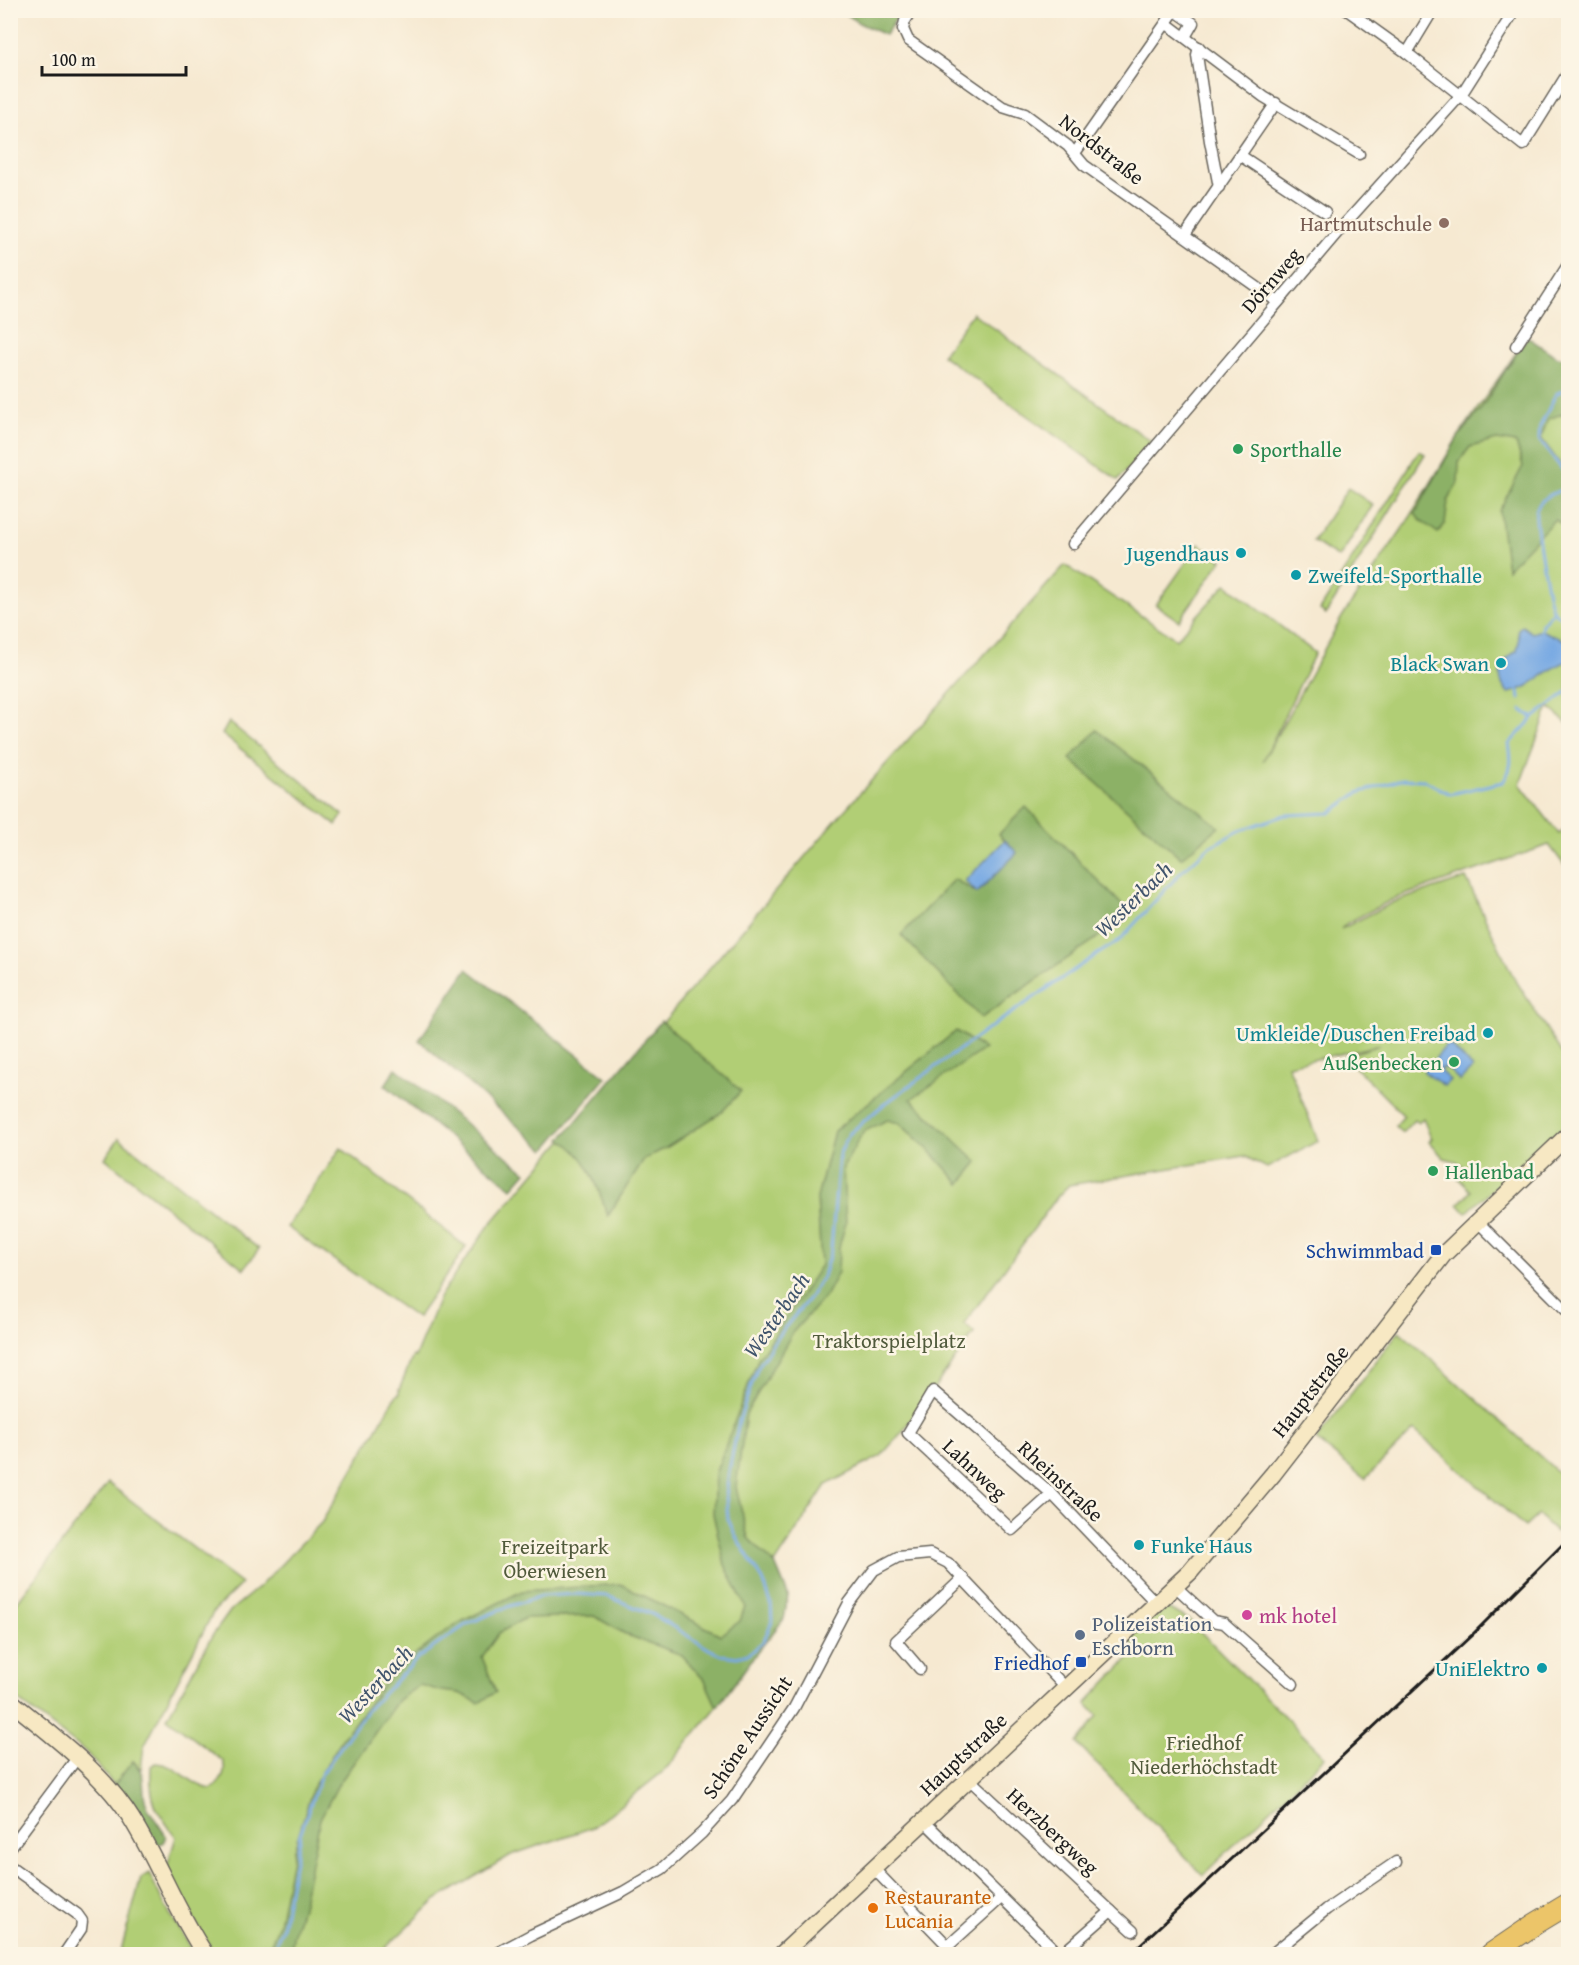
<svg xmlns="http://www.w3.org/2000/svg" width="1579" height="1965" viewBox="0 0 1579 1965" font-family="'Gentium Book Plus',serif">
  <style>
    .green { fill: #b1ce75; stroke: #667548; stroke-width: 1.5; fill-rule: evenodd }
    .forest { fill: #8cb166; stroke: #546641; stroke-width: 1.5 }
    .water { fill: #77a9e3; stroke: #4a6280; stroke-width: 1.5 }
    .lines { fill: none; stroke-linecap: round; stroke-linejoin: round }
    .stream { stroke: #77a9e3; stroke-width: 3 }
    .street-casing { stroke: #68645b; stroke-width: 13 }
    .secondary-casing { stroke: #68645b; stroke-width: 19 }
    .highway-casing { stroke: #68645b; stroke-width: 23 }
    .street { stroke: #fff; stroke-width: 10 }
    .secondary { stroke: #f7e8c3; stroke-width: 16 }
    .highway { stroke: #ecc569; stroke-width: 21 }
    .rail { stroke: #1c1c1c; stroke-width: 3 }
    .education-dot { fill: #8d6e63; stroke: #fcf5e5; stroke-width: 2 }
    .leisure-dot { fill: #2e9e5b; stroke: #fcf5e5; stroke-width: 2 }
    .culture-dot { fill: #0f9aa8; stroke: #fcf5e5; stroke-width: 2 }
    .transit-dot { fill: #1a4fb4; stroke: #fcf5e5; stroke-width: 2 }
    .hotel-dot { fill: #d1479c; stroke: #fcf5e5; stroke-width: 2 }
    .service-dot { fill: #5c6f8a; stroke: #fcf5e5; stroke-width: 2 }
    .food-dot { fill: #e8710a; stroke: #fcf5e5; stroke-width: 2 }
    .labels { text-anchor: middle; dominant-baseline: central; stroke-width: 5; stroke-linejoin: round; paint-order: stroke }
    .street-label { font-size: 21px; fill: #1c1c1c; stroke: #fcf5e5 }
    .education-label { font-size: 21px; fill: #785e54; stroke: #fcf5e5; text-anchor: end }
    .leisure-label { font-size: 21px; fill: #27864d; stroke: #fcf5e5; text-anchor: start }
    .culture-label { font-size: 21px; fill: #0d838f; stroke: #fcf5e5; text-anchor: end }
    .transit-label { font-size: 21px; fill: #164399; stroke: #fcf5e5; text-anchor: end }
    .park-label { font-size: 21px; fill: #505a3b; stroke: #fcf5e5 }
    .hotel-label { font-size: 21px; fill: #b23c85; stroke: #fcf5e5; text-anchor: start }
    .service-label { font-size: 21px; fill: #4e5e75; stroke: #fcf5e5; text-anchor: start }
    .food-label { font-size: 21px; fill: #c56008; stroke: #fcf5e5; text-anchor: start }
    .water-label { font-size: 22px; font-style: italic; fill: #40546c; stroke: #fcf5e5 }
  </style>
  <rect width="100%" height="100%" fill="#fcf5e5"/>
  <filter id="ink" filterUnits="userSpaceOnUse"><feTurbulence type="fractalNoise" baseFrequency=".0167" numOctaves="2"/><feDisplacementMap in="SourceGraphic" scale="12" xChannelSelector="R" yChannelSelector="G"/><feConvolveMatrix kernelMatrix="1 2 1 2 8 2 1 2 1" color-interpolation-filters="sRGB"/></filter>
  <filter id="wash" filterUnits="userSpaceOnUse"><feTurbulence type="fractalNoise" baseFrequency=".008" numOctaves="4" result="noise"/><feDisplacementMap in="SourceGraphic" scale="24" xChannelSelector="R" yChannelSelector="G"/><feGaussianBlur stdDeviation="1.35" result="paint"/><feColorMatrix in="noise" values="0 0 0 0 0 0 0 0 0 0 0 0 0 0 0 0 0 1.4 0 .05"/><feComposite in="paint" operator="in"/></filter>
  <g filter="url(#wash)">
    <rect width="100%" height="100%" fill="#f6e9d1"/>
    <g class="green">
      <polygon points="973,313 1152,442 1118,480 942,355"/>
      <path d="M1527,337L1557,357L1568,359V724L1549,707L1520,784L1559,834L1568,825V870L1549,845L1393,899L1347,923L1341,929L1394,902L1466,878L1513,976L1568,1063V1122L1466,1213L1458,1204L1471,1191L1458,1178L1467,1169L1456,1161L1444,1158L1429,1142L1432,1138C1427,1133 1427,1125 1423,1118L1418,1123L1414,1120L1402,1133L1395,1126L1404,1116L1344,1056L1380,1045L1288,1065L1318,1141L1267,1168L1244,1156L1069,1185L1058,1196L964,1324L974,1333L902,1432L881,1456L826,1485L775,1564L788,1595L784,1619L758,1651L717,1707L665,1770L593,1827L511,1855L436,1900L379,1954H214L166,1870L176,1837C156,1810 149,1802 151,1767L156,1763C178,1764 189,1785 211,1789C222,1782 227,1773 223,1761L167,1718L212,1636L231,1610L259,1587L322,1522L396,1396L399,1394V1390L413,1356L415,1357L440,1296L488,1227L843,812L1065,565L1176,639L1226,584L1315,653L1263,761L1342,617L1411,516L1458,437ZM1017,853L1129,912L1097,938L981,1018L977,893Z"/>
      <polygon points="1419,451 1425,454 1326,614 1320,610"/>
      <polygon points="1348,488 1373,505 1339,558 1313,541"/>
      <polygon points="1199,544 1222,560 1179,621 1156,605"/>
      <polygon points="229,722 343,815 336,825 222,734"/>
      <polygon points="119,1138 259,1249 244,1269 105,1158"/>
      <polygon points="341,1148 466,1247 417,1318 287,1227"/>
      <polygon points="1399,1331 1568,1481 1568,1518 1556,1532 1538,1515 1525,1527 1414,1430 1365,1479 1316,1440"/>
      <polygon points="108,1483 241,1584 214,1611 144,1746 141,1769 133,1761 114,1785 85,1751 11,1695 10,1611"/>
      <polygon points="1164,1606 1190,1621 1325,1757 1203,1875 1077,1743 1098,1716 1086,1703 1137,1650 1128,1640"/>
      <polygon points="149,1873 165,1906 195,1954 120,1954 141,1878"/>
    </g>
    <g class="forest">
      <polygon points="842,11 887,11 897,18 885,35 859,23"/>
      <polygon points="1527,337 1557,357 1568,359 1568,412 1548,419 1541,438 1563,468 1568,470 1568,531 1555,519 1507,569 1499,511 1523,466 1516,443 1497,440 1470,447 1459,462 1458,483 1448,501 1445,524 1438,533 1420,520 1415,514 1458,437 1480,410"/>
      <polygon points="1097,730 1219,827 1181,858 1070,759"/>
      <polygon points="1026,807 1129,912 1097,938 981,1018 901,935 954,879 977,893 1016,853 999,834"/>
      <polygon points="467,969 606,1077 545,1150 419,1040"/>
      <path d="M661,1021L741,1091L722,1112L666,1148L644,1159L608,1216C596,1184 591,1159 561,1139Z"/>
      <polygon points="956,1031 984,1049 911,1099 978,1162 960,1184 931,1152 899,1123 887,1120 863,1132 843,1168 846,1223 839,1247 838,1272 826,1295 793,1332 746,1414 736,1487 748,1538 775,1564 788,1595 784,1619 758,1651 717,1707 705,1681 682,1655 627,1635 594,1616 525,1618 499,1633 482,1657 496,1692 479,1703 459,1693 441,1691 420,1685 398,1700 338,1785 320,1819 302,1907 293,1937 291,1954 267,1954 279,1924 293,1853 313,1787 342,1739 392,1673 453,1626 522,1591 621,1584 721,1635 740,1621 745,1606 725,1565 713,1514 715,1474 758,1359 821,1265 817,1198 834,1131"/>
      <polygon points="396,1068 526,1172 512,1188 385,1085"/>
      <path d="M133,1761C150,1779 139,1787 147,1806C152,1816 160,1826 166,1836L163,1843L153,1846L114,1785Z"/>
    </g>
    <g class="water">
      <path d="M1522,626L1532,633L1541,630L1568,642V661C1546,668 1533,689 1509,693C1493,679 1501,660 1517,651L1519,641L1518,629Z"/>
      <polygon points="1005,840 1017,853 977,893 965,881"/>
      <polygon points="1448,1043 1473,1068 1460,1081 1447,1068 1441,1068 1441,1072 1450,1080 1444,1086 1424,1072 1425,1066 1430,1065"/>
    </g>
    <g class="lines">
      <g class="stream">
        <polyline points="1568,387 1556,394 1540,427 1539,439 1568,477"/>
        <path d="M1568,487C1555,493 1542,496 1536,510C1534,516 1548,604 1553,611C1556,616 1563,618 1568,620"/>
        <polyline points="1541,630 1542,624 1553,611"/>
        <polyline points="1519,691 1520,699"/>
        <polyline points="1522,710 1533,718"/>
        <path d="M272,1954L282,1928L300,1834L321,1775L367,1710L418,1658L467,1624L507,1607L542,1596L577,1594L607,1596L654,1615L709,1649L722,1655L737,1657L748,1654L763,1642L772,1622L771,1603L763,1580L736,1537L728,1519L726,1496L729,1471L739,1421L757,1369L777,1337L810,1297L823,1276L831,1250L839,1155L849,1134L883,1105L981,1034L1090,959L1120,940L1182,871L1209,847L1241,830L1285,815L1330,813L1358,793L1403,779L1424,780L1450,794L1503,782C1512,769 1512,760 1509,744L1533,718L1568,691"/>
      </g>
    </g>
  </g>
  <g filter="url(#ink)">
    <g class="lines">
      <g class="street-casing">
        <g id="street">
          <polyline points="912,10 905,21 903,29 908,40 1003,107 1025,114 1068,146 1084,165 1278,302"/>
          <polyline points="1174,10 1193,23 1185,37"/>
          <polyline points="1347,10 1407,53 1523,145 1568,73"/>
          <polyline points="1167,24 1264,97 1359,154"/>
          <polyline points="1199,47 1197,55 1210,141 1219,187"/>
          <polyline points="1407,53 1433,10"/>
          <polyline points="1075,153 1175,10"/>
          <polyline points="1241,156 1325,212"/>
          <polyline points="1185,235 1276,103"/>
          <polyline points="1516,346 1568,265"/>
          <polyline points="1073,544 1342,227 1461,95 1515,10"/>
          <polyline points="1478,1222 1568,1312"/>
          <polyline points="1052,1494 1012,1530 908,1433 933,1391 1052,1494 1157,1604"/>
          <polyline points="1176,1587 1213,1621 1224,1623 1293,1684"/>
          <polyline points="920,1669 896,1641 963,1578"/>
          <polyline points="969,1779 1111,1911 1062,1954"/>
          <polyline points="924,1821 1059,1954"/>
          <polyline points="10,1848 77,1758"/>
          <polyline points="10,1866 77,1914 82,1921 81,1929 64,1954"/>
          <polyline points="874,1869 948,1946 1001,1898"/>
          <polyline points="1111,1911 1133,1931"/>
          <polyline points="495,1954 531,1935 623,1892 662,1869 702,1833 732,1800 794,1708 849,1603 874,1570 898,1557 930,1554 948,1563 1066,1688"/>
          <polyline points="1272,1954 1327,1909 1396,1862"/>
        </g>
      </g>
      <g class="secondary-casing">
        <g id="secondary">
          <path d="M10,1701C51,1734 104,1774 131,1818C159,1863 176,1911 205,1954"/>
          <polyline points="782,1954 1190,1572 1273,1474 1443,1255 1568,1135"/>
        </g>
      </g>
      <g class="highway-casing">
        <polyline id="highway" points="1491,1954 1535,1924 1568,1904"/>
      </g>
      <use href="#street" class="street"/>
      <use href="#secondary" class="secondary"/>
      <use href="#highway" class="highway"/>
      <polyline class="rail" points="1130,1954 1472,1635 1568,1539"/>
    </g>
  </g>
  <circle class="education-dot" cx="1444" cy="223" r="6"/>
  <g class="leisure-dot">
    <circle cx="1238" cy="449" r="6"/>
    <circle cx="1454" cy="1062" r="6"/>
    <circle cx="1433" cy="1171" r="6"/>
  </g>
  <g class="culture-dot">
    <circle cx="1241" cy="553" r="6"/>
    <circle cx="1296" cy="575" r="6"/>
    <circle cx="1501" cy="663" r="6"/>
    <circle cx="1488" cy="1033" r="6"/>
    <circle cx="1139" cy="1545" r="6"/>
    <circle cx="1542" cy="1668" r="6"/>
  </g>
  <g class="transit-dot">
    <rect x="1430" y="1244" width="12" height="12" rx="3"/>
    <rect x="1075" y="1656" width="12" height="12" rx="3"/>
  </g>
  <circle class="hotel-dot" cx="1247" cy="1615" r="6"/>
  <circle class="service-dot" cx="1080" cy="1635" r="6"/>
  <circle class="food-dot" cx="873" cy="1908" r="6"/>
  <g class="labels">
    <g class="street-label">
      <text transform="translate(1102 149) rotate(38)">Nordstraße</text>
      <text transform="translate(1271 280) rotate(-49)">Dörnweg</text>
      <text transform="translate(1310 1391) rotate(-52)">Hauptstraße</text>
      <text transform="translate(975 1469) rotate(43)">Lahnweg</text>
      <text transform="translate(1061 1481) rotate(43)">Rheinstraße</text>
      <text transform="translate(747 1737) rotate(-56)">Schöne Aussicht</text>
      <text transform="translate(963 1754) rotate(-43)">Hauptstraße</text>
      <text transform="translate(1053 1831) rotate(43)">Herzbergweg</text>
    </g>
    <g class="education-label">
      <text x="1432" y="223">Hartmutschule</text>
    </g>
    <g class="leisure-label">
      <text x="1250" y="449">Sporthalle</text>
      <text x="1442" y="1062" text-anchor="end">Außenbecken</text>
      <text x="1445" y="1171">Hallenbad</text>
    </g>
    <g class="culture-label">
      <text x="1229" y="553">Jugendhaus</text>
      <text x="1308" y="575" text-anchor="start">Zweifeld-Sporthalle</text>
      <text x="1489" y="663">Black Swan</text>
      <text x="1476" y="1033">Umkleide/Duschen Freibad</text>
      <text x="1151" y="1545" text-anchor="start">Funke Haus</text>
      <text x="1530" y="1668">UniElektro</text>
    </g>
    <g class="transit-label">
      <text x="1424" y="1250">Schwimmbad</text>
      <text x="1069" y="1662">Friedhof</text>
    </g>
    <g class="park-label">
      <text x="889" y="1340">Traktorspielplatz</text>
      <text x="555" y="1546">Freizeitpark<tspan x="555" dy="24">Oberwiesen</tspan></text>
      <text x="1204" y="1742">Friedhof<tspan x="1204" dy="24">Niederhöchstadt</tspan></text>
    </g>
    <g class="hotel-label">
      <text x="1259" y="1615">mk hotel</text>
    </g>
    <g class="service-label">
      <text x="1092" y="1623">Polizeistation<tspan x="1092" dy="24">Eschborn</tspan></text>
    </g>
    <g class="food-label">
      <text x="885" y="1896">Restaurante<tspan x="885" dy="24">Lucania</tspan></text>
    </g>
    <g class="water-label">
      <text transform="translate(1133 899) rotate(-44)">Westerbach</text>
      <text transform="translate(776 1315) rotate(-55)">Westerbach</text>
      <text transform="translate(375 1684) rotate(-47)">Westerbach</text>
    </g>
  </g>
  <rect width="1579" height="1965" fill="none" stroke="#fcf5e5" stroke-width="36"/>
  <path d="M42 66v9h144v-9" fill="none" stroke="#1c1c1c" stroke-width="3"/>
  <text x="51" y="66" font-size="18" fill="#1c1c1c" stroke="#fcf5e5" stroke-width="4.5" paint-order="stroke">100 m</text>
</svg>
